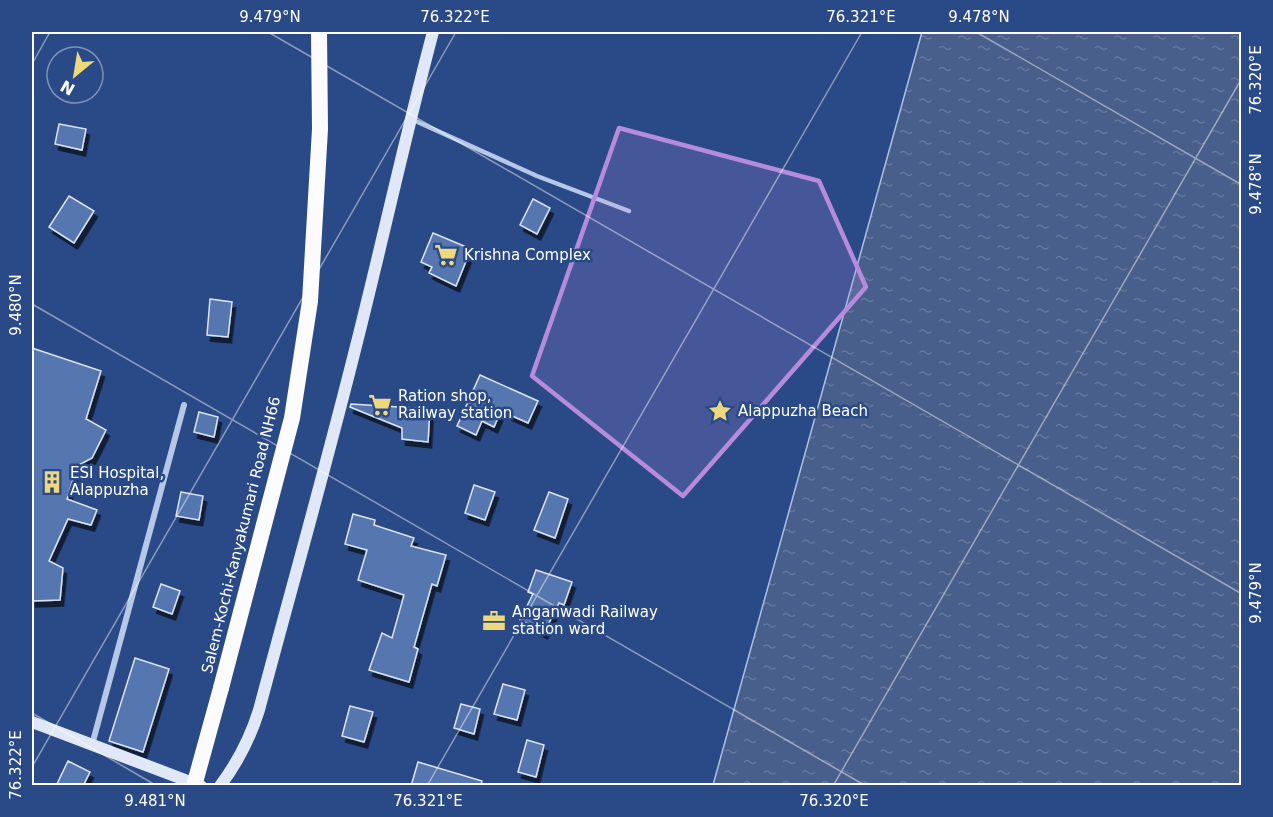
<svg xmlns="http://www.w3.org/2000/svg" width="1273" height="817" viewBox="0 0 1273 817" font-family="'DejaVu Sans',sans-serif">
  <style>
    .water { fill: url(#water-ripples); stroke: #abc2e8; stroke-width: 1.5 }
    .building { fill: #5676b0; stroke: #dae4f6; stroke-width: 1.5; filter: url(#shadow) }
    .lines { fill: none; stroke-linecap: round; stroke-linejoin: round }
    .service { stroke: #b6c8e8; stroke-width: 4.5 }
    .minor { stroke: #b6c8e8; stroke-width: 6 }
    .secondary { stroke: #e0e8f7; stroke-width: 12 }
    .trunk { stroke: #fcfcfe; stroke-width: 16 }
    .trunk-bridge { stroke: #fcfcfe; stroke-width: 16 }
    .marked { fill: #b68bdc; fill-opacity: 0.2; stroke: #b68bdc; stroke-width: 4.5; stroke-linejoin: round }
    .ticks { fill: none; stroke: #fff; stroke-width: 1.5; stroke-opacity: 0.45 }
    .labels { text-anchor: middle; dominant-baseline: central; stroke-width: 5; stroke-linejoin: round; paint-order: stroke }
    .poi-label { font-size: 15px; fill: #fff; stroke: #2a4a87; text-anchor: start }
    .street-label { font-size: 15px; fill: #fff; stroke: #2a4a87 }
    .neatline { fill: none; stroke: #fff; stroke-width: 2 }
    .ticks-label { font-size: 15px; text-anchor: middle; fill: #fff }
  </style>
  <defs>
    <pattern id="water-ripples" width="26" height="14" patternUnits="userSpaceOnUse" patternTransform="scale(1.5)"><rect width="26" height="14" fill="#495f8b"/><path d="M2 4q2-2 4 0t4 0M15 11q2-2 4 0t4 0" fill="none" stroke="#64779c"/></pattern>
    <filter id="shadow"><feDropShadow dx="3.5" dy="6" stdDeviation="0" flood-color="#0009"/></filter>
  </defs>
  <rect width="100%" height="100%" fill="#2a4a87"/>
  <polygon class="water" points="922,32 1241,32 1241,785 713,785"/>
  <g class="building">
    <polygon points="59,124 86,129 82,150 55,144"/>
    <polygon points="69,196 94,211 74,243 49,227"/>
    <polygon points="533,199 550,208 537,234 520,225"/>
    <polygon points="433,233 471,249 456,286 429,273 432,267 421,262"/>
    <polygon points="210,299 232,302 228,337 207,335"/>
    <polygon points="32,348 101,371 86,419 106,430 92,458 77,466 67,499 97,510 91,525 68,519 49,561 63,568 60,600 32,601"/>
    <polygon points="480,375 538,401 528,423 501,411 494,427 482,421 476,435 457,426"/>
    <polygon points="351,404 430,409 428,442 402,439 402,428 350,407"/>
    <polygon points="199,412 218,417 214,437 194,432"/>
    <polygon points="474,485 495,492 485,520 465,513"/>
    <polygon points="181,492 203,496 199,520 176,516"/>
    <polygon points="549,492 568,499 555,538 534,530"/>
    <polygon points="353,514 375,520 374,525 414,538 411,546 446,555 437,586 432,584 414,647 418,649 409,682 369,670 382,633 392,638 404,595 358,580 367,550 345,544"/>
    <polygon points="536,570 572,582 564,605 559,603 544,633 520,620 533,594 528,592"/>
    <polygon points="161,584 180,591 172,614 153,607"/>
    <polygon points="135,658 169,669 143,752 109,741"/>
    <polygon points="503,684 525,690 517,720 494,714"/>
    <polygon points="461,704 480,709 474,734 454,728"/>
    <polygon points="350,706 373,712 364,742 342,736"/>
    <polygon points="527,740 544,745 536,777 518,772"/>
    <polygon points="68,761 90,772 83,786 56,786"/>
    <polygon points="418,762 482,781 481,786 411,786"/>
  </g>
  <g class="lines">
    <polyline class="service" points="411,119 537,176 629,211"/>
    <polyline class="minor" points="92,745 184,405"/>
    <g class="secondary">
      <polyline points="32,722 201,786"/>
      <path d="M220,786C238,762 250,739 259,710C291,590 325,470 355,350C382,244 405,137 433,32"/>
    </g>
    <polyline class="trunk" points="221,688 292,418 310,301 320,129 319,32"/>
    <polyline class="trunk-bridge" points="194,786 221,688"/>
  </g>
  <path class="marked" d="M619,128L819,181L866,287L683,496L532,376Z"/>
  <path class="ticks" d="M268,32L1242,594M976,32L1242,185M32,64L50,32M32,304L866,786M32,713L157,786M32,767L456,32M427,786L862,32M833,786L1242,78M1239,786L1242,781"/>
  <defs>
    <g id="supermarket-bare" transform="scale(1.8)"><path d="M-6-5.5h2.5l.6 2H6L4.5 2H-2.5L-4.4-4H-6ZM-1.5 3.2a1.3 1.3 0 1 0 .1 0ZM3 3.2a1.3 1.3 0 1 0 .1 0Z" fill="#eed87e" stroke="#2a4a87" stroke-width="2.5" paint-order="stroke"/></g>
    <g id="sight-bare" transform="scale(1.8)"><path d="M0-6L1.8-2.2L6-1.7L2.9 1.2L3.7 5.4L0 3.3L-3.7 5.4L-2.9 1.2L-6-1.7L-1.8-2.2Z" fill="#eed87e" stroke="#2a4a87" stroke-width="2.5" paint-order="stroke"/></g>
    <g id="building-bare" transform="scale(1.8)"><path d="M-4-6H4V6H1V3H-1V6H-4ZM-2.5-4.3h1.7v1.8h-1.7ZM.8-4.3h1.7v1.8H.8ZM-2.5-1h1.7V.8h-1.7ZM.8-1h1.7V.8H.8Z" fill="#eed87e" stroke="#2a4a87" stroke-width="2.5" paint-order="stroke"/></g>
    <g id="office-bare" transform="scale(1.8)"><path d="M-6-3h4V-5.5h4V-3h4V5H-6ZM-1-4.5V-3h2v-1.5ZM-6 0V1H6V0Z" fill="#eed87e" stroke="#2a4a87" stroke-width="2.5" paint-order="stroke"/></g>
  </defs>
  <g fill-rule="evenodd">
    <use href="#supermarket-bare" x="446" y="255"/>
    <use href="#supermarket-bare" x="380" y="405"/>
    <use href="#sight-bare" x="720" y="411"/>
    <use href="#building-bare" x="52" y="482"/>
    <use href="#office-bare" x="494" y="621"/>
  </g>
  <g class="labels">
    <g class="poi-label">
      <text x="464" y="255">Krishna Complex</text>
      <text x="398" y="396">Ration shop,<tspan x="398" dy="17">Railway station</tspan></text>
      <text x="738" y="411">Alappuzha Beach</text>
      <text x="70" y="473">ESI Hospital,<tspan x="70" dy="17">Alappuzha</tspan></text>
      <text x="512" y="612">Anganwadi Railway<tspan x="512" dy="17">station ward</tspan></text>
    </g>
    <g class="street-label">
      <text transform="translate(241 535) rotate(-76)">Salem-Kochi-Kanyakumari Road NH66</text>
    </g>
  </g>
  <rect width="1273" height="817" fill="none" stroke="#2a4a87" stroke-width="66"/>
  <g transform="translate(75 75) rotate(210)"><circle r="28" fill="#2a4a87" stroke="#7f92b7" stroke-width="1.5"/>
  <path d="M0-4.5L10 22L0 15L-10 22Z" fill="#eed87e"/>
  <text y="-9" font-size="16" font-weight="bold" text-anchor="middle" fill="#ffffff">N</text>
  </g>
  <rect x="33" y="33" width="1207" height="751" class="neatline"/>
  <g class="ticks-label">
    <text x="270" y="22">9.479°N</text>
    <text x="455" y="22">76.322°E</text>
    <text x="861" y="22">76.321°E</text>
    <text x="979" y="22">9.478°N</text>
    <text transform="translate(1256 80) rotate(-90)" y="5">76.320°E</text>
    <text transform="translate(1256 184) rotate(-90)" y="5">9.478°N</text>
    <text transform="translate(16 305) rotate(-90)" y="5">9.480°N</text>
    <text transform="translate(1256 593) rotate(-90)" y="5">9.479°N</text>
    <text transform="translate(16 765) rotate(-90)" y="5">76.322°E</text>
    <text x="155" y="806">9.481°N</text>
    <text x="428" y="806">76.321°E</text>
    <text x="834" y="806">76.320°E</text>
  </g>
</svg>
